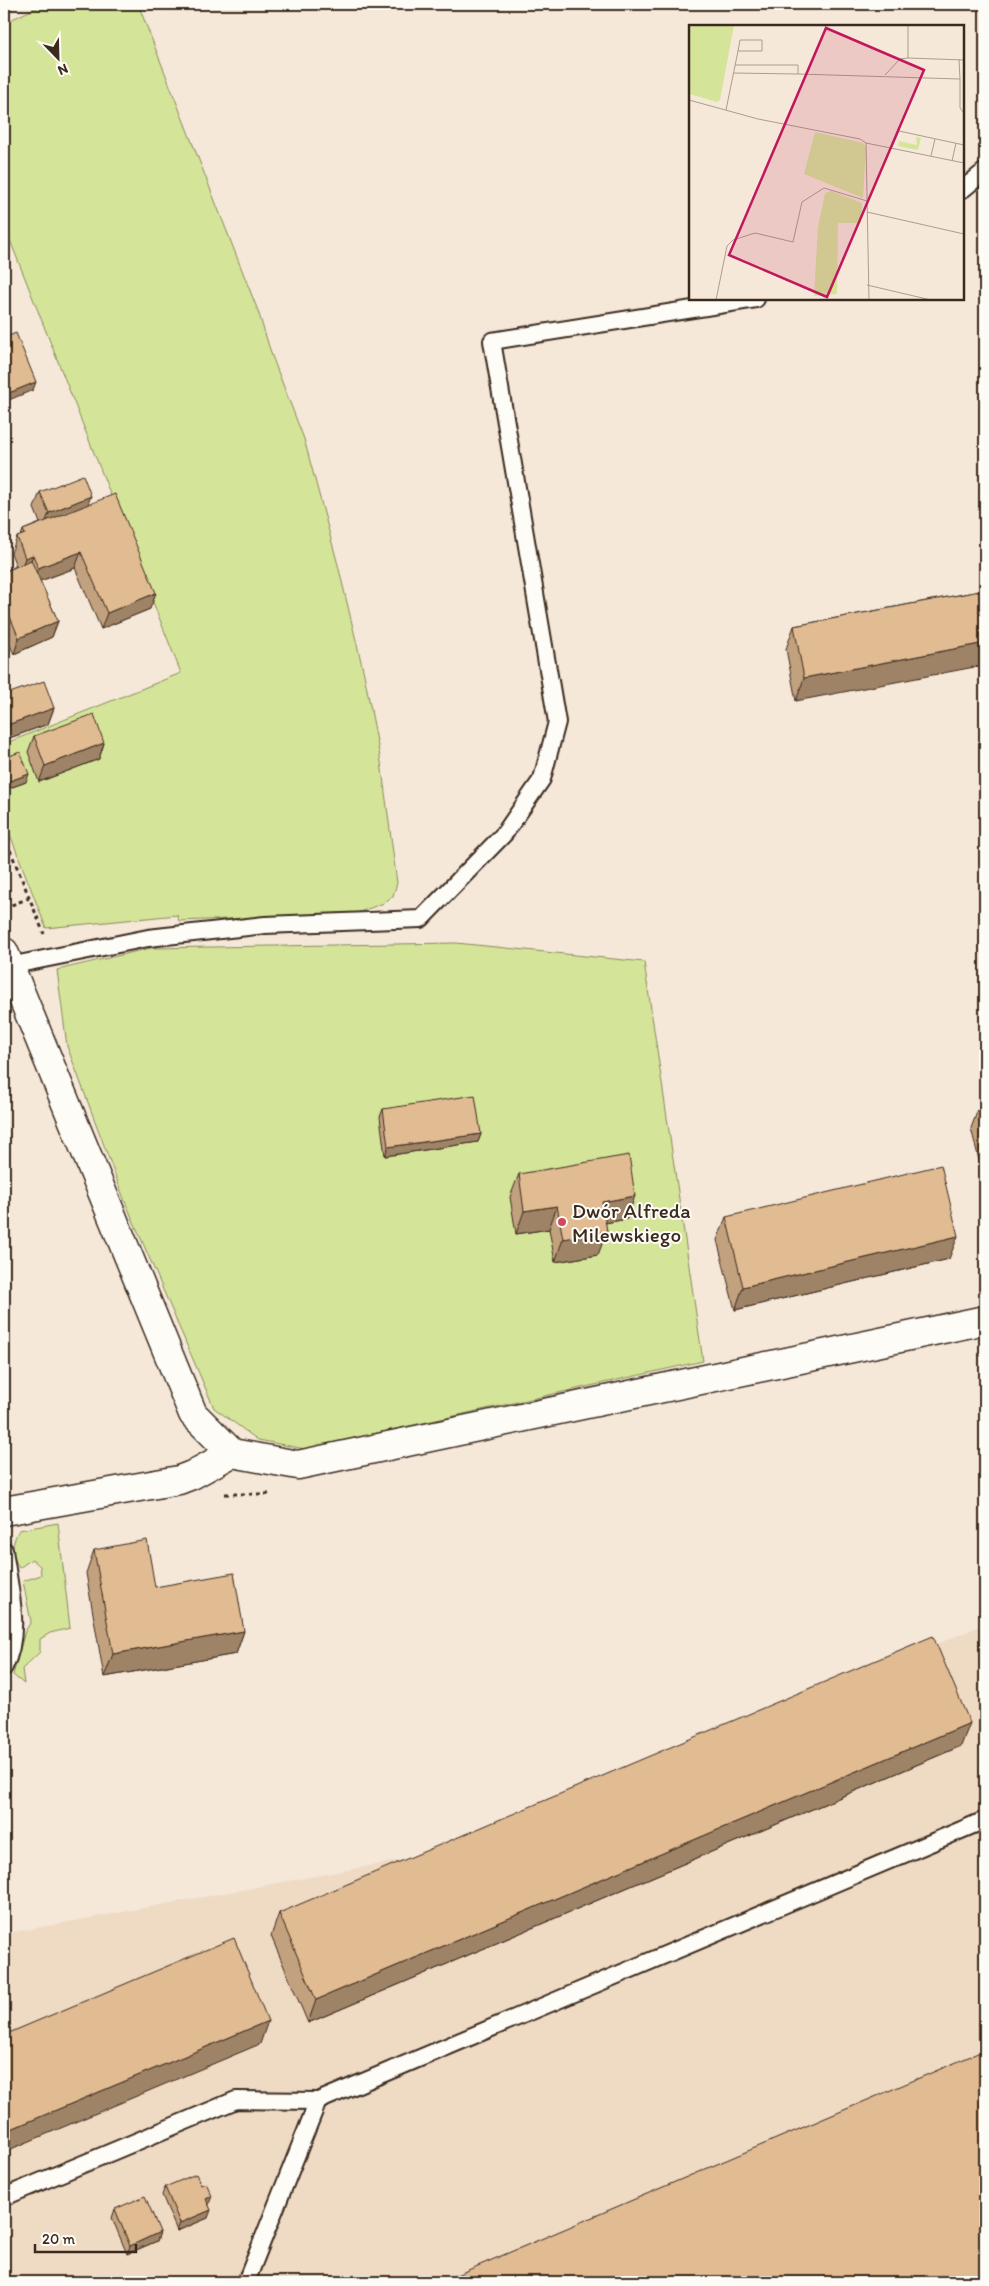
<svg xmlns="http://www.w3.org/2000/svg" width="989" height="2286" viewBox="0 0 989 2286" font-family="Itim,sans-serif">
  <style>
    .built { fill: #efdac4 }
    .green { fill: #d4e599; stroke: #88885c }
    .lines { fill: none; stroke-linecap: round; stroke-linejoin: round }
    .lane-casing { stroke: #3b2a1e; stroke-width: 20 }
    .street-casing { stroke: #3b2a1e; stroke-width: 31 }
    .secondary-casing { stroke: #3b2a1e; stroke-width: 31 }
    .path { stroke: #3b2a1e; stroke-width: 3; stroke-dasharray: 4 4; stroke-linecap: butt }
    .lane { stroke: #fdfcf7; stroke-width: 16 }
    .street { stroke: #fdfcf7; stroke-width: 28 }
    .secondary { stroke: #fdfcf7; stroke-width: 28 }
    .wall { fill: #c2a17e; stroke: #3b2a1e }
    .shaded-wall { fill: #9e8366; stroke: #3b2a1e }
    .building { fill: #e1bb92; stroke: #3b2a1e }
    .poi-dot { fill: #d1495b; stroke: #fdfcf7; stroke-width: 2 }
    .labels { text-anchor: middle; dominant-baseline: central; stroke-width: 4; stroke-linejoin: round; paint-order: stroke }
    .poi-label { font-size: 21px; fill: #3b2a1e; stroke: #fdfcf7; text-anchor: start }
    .inset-road { fill: none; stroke: #ab9c8e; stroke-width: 1 }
    .view { fill: #c2185b; fill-opacity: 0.15; stroke: #c2185b; stroke-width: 2.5 }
    .inset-edge { fill: none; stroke: #3b2a1e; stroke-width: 2.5 }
  </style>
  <rect width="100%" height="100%" fill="#f5e8d9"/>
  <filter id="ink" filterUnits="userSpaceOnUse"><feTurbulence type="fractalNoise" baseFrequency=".02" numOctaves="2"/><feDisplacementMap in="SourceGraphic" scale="10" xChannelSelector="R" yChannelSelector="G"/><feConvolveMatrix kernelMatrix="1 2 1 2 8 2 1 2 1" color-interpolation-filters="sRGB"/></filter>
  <g filter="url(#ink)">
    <polygon class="built" points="985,1624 985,2282 4,2282 4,1934 434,1854"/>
    <g class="green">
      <polygon points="44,4 138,4 258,311 272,356 304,439 338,565 364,674 381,762 397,883 393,896 384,903 354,914 179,921 177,915 46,928 4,819 4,744 181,673 4,225 4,23"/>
      <polygon points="456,943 644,962 703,1361 305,1449 258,1440 214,1408 124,1199 67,1046 57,970 151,948"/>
      <path d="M58,1523L70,1628L50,1633L40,1639V1652L22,1669L24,1684L13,1675L25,1631L31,1622L23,1581L41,1575L40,1566L32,1559L19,1568C11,1554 11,1544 19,1530Z"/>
    </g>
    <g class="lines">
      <g class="lane-casing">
        <g id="lane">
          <polyline points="963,189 985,171"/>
          <polyline points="9,966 148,938 265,925 421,919 504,834 542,779 557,722 492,341 756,299"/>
          <path d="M4,1550C9,1588 22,1631 4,1667"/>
          <polyline points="4,2197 236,2100 318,2101 985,1820"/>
          <polyline points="246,2282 318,2101"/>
        </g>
      </g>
      <g class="street-casing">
        <polyline id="street" points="4,1511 179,1480 192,1475 232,1453"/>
      </g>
      <g class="secondary-casing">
        <polyline id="secondary" points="4,952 193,1414 232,1453 298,1465 985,1320"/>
      </g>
      <g class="path">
        <polyline points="4,835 44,934"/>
        <polyline points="4,908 29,898"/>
        <polyline points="225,1494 271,1494"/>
      </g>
      <use href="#lane" class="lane"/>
      <use href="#street" class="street"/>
      <use href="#secondary" class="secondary"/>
    </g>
    <g class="wall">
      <polygon points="40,492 88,504 150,609 101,629 75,568 40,581 58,621 52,637 14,654 4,632 4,572 16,566 11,553 17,537 21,536 23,530 40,523 34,508"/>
      <polygon points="985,590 796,701 786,649 794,626"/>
      <polygon points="4,695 54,708 48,724 4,740"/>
      <polygon points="34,736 104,743 99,759 39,782 28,752"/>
      <polygon points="4,758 26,782 4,790"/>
      <polygon points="985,1098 985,1184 971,1128 982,1099"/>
      <polygon points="383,1109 481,1134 478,1142 385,1156 380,1117"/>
      <polygon points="519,1174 627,1219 605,1223 598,1255 555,1262 549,1229 516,1234 510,1197"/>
      <polygon points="726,1217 949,1259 735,1310 717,1240"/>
      <polygon points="94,1550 155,1587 244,1631 236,1654 104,1677 86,1573"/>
      <polygon points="961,1746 308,2023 271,1936 279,1913"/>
      <polygon points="201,2185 209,2204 208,2218 177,2231 162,2195 165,2187"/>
      <polygon points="115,2209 160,2232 157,2241 127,2254 112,2218"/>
    </g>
    <g class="shaded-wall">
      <polygon points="36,382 33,390 4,402 4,395"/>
      <polygon points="91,496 85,512 43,529 49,513"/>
      <polygon points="81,552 75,568 32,584 38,568"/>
      <polygon points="33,555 27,571 19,574 25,558"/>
      <polygon points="156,593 150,609 101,629 107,613"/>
      <polygon points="58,621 52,637 14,654 19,638"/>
      <polygon points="985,643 985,665 796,701 804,678"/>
      <polygon points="54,708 48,724 4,740 10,724"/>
      <polygon points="104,743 99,759 39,782 45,766"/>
      <polygon points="29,774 26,782 4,790 7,782"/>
      <polygon points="481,1134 478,1142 385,1156 388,1147"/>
      <polygon points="635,1196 627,1219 594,1225 602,1202"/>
      <polygon points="557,1206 549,1229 516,1234 524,1211"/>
      <polygon points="607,1231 598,1255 555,1262 563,1239"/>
      <polygon points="958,1236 949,1259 735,1310 743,1287"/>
      <polygon points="244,1631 236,1654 104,1677 113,1654"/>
      <polygon points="970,1723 961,1746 308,2023 316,2000"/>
      <polygon points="268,2021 260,2044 4,2152 4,2132"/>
      <polygon points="212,2196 209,2204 203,2207 206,2199"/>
      <polygon points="211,2210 208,2218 177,2231 180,2223"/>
      <polygon points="160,2232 157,2241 127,2254 130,2246"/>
    </g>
    <g class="building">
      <polygon points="16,333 36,382 4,395 4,338"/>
      <polygon points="83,475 91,496 49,513 40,492"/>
      <polygon points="115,494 156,593 107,613 81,552 38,568 33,555 25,558 17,537 25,534 23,530"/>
      <polygon points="31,560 58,621 19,638 4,603 4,572"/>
      <polygon points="985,590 985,643 804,678 794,626"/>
      <polygon points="44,681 54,708 10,724 4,709 4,695"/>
      <polygon points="94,714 104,743 45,766 34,736"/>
      <polygon points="20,752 29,774 7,782 4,775 4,758"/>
      <polygon points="475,1095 481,1134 388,1147 383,1109"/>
      <polygon points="985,1098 985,1112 982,1099"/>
      <polygon points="629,1155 635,1196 602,1202 607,1231 563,1239 557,1206 524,1211 519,1174"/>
      <polygon points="941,1165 958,1236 743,1287 726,1217"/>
      <polygon points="147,1540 155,1587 234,1573 244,1631 113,1654 94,1550"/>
      <polygon points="933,1636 970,1723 316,2000 279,1913"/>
      <polygon points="234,1938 268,2021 4,2132 4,2035"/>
      <polygon points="985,2050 985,2282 440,2282"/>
      <polygon points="196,2174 201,2185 206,2183 212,2196 206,2199 211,2210 180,2223 165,2187"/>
      <polygon points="145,2196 160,2232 130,2246 115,2209"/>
    </g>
  </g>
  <circle class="poi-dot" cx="562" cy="1222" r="5"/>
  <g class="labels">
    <g class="poi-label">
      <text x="572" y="1210">Dwór Alfreda<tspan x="572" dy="24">Milewskiego</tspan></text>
    </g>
  </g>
  <g transform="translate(689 25)">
    <rect width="275" height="275" fill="#f5e8d9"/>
    <path d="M0,0H45L31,75L28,77L0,69ZM126,107L174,118L177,123L174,173L115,149ZM227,112L232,113L229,125L209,121L210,116L228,120ZM142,166L173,178L172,198H149L148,269L125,271L129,202L136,168Z" fill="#d4e599"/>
    <path class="inset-road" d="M219,33L275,35M270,34L271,54M46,40H109V49L271,54V83L275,88M44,48L109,49M196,50L211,34L219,33V0M0,75L69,94L171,114L177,118L180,275M37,85L49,26H73V15H51L49,26M177,118L275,138M203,122L210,106L275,120M242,131L246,114M263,136L267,118M178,187L275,209M178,260L242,275M27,275L38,221L44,215L66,208L104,217L113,177L135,163L178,176"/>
    <path class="view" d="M137,3L235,45L138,272L40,230Z"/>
    <rect width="275" height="275" class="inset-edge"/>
  </g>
  <rect width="989" height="2286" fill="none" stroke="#fdfcf7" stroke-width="20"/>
  <rect x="10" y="10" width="969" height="2266" fill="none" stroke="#3b2a1e" stroke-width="2" filter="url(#ink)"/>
  <g transform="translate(58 58) rotate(157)" stroke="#fdfcf7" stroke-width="4" paint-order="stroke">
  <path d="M0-4L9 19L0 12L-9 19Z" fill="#3b2a1e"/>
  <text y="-8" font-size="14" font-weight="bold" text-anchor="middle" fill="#3b2a1e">N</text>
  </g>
  <path d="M35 2244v8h101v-8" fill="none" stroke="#3b2a1e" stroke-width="2.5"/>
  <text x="42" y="2244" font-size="15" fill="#3b2a1e" stroke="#fdfcf7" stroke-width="4" paint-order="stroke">20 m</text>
</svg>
